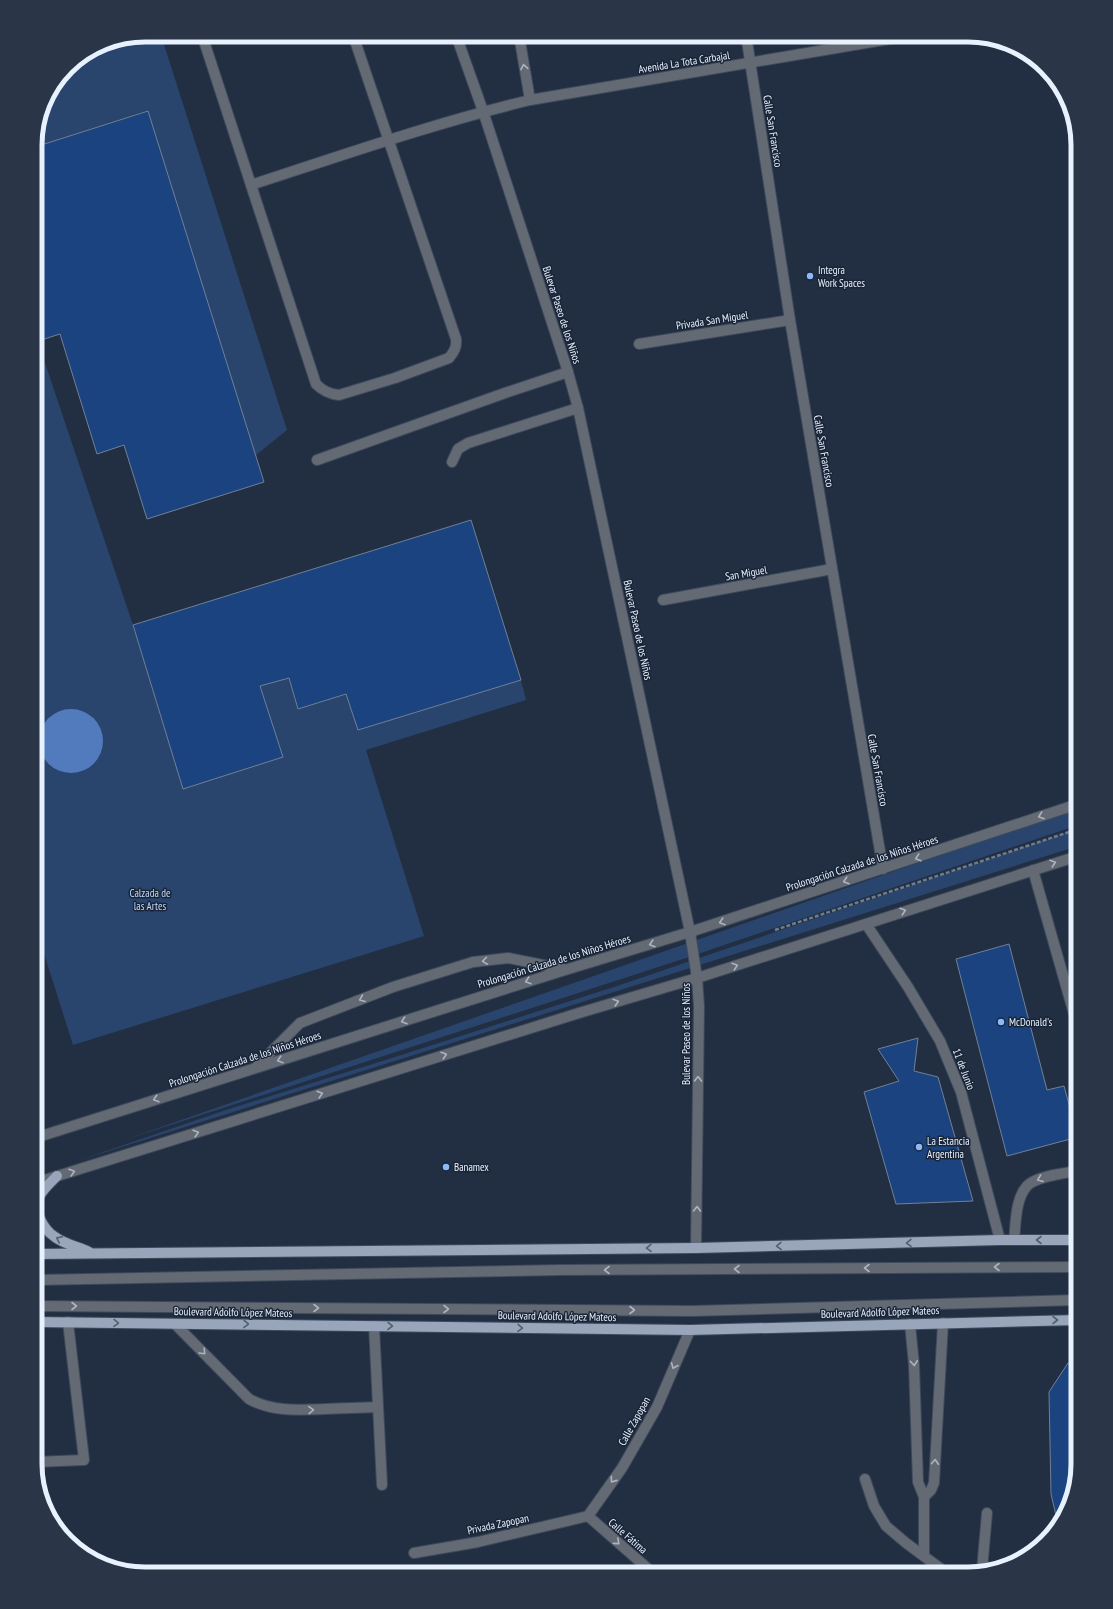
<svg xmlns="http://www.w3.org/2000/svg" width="1113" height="1609" viewBox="0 0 1113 1609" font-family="'PT Sans Narrow',sans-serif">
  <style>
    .green { fill: #29456e }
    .water { fill: #517bbc }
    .building { fill: #1b437f; stroke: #708096 }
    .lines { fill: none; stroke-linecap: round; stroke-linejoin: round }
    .minor-casing { stroke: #3e4a5c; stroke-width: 12 }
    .major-casing { stroke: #3e4a5c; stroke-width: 12 }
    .path { stroke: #707b8c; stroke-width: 2.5; stroke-dasharray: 4 2; stroke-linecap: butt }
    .minor { stroke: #646a74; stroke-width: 10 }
    .major { stroke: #98a5ba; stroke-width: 10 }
    .oneway { stroke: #adb4c0 }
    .oneway2 { stroke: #525f72 }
    .poi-dot { fill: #8db9fc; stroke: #192537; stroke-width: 1.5 }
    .labels { text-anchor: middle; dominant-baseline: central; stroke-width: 3; stroke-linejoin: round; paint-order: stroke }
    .street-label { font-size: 11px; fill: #e8f1fe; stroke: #192537 }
    .poi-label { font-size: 11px; fill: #e8f1fe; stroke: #192537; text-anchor: start }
    .park-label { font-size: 11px; fill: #c1d9fd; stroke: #192537 }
    .rim { fill: none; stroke: #e8f1fe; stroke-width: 5 }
  </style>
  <rect width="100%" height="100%" fill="#222f42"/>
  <g class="green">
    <polygon points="145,35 161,35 287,430 255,456 146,111 35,147 35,138 43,103 67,67 103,43"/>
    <polygon points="35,333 133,625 183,788 282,757 260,686 289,678 298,709 346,694 358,730 521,680 526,700 366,750 424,936 73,1045 35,925"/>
    <polygon points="1078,807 1078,825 686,958 124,1140"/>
    <polygon points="1078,829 1078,846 77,1161 229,1109 395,1057 614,987"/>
  </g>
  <circle class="water" cx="71" cy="741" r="32"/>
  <g class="building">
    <polygon points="148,111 264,482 147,519 124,445 97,454 60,334 38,341 35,333 35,147"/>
    <polygon points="471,520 521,680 358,730 346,694 298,709 289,678 260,686 283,757 183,789 133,625"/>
    <polygon points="1009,944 1047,1090 1064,1086 1078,1137 1007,1156 956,959"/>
    <polygon points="918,1038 914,1071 938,1077 973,1201 896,1204 864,1092 899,1081 878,1049"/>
    <polygon points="1068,1363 1078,1363 1078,1464 1063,1519 1058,1524 1051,1494 1049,1392"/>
  </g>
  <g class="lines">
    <g class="minor-casing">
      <g id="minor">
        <path d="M202,35L316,384C323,391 329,394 339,395L395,378L449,358C454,352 457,347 456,339L353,35"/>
        <polyline points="456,35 483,111 568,372 578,408 690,932 697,978 699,1006 696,1248"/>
        <polyline points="519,35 530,100"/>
        <polyline points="746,35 790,320 883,869"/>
        <path d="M251,185C343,155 435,123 530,100L913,35"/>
        <polyline points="639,344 790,320"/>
        <polyline points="317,460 505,393 568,372"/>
        <polyline points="452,462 458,449 468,443 578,408"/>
        <polyline points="663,600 832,569"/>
        <polyline points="1033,870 1078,1028"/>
        <polyline points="866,924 908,987 940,1041 961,1092 1000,1240"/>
        <polyline points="257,1066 300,1023 393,987 473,962 508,958 563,969"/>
        <polyline points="35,1138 565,970 690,932 1078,804"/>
        <polyline points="35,1183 579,1013 697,978 1078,856"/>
        <path d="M1014,1240C1016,1224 1015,1199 1027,1186C1036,1176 1065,1173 1078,1171"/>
        <polyline points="35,1280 559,1270 1078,1267"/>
        <polyline points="35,1306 692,1311 1078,1300"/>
        <path d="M175,1324L249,1399C273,1412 298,1410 325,1409C342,1408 360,1408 377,1407"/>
        <polyline points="910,1324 914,1365 918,1482 924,1497 924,1556"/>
        <polyline points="374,1326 382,1485"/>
        <polyline points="35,1462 84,1460 68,1322"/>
        <polyline points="865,1479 874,1506 886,1526 906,1543 948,1574"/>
        <polyline points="924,1497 931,1490 934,1483 943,1323"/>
        <polyline points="588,1516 622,1468 657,1407 690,1330"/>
        <polyline points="588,1516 654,1574"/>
        <polyline points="414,1553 478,1542 588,1516"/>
        <polyline points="982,1570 987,1513"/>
      </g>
    </g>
    <g class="major-casing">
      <g id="major">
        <path d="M57,1176C50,1183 43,1189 39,1197C32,1210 44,1230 55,1237C64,1244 79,1247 89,1252"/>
        <polyline points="35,1254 696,1248 1000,1240 1078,1240"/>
        <polyline points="35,1322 690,1330 1078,1320"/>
      </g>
    </g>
    <polyline class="path" points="775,930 1078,829"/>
    <use href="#minor" class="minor"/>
    <use href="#major" class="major"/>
  </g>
  <defs><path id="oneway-chevron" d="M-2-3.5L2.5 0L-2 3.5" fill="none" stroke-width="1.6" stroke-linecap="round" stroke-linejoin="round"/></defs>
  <g class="oneway">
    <use href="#oneway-chevron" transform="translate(524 67) rotate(-100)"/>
    <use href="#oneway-chevron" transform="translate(1041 816) rotate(161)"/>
    <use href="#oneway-chevron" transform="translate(918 858) rotate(161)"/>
    <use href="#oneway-chevron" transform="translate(1053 863) rotate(-18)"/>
    <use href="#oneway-chevron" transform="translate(846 881) rotate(162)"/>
    <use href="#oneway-chevron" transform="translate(903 911) rotate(-18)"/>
    <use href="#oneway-chevron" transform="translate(722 922) rotate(162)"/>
    <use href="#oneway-chevron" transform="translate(652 944) rotate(163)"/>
    <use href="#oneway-chevron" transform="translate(485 961) rotate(172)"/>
    <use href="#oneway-chevron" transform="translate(735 966) rotate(-18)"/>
    <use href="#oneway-chevron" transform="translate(528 981) rotate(162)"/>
    <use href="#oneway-chevron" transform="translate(362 999) rotate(158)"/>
    <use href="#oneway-chevron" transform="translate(616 1002) rotate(-17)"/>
    <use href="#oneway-chevron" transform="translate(404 1021) rotate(162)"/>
    <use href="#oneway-chevron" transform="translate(444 1055) rotate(-17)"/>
    <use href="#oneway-chevron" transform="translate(280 1060) rotate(162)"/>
    <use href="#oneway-chevron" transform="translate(698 1079) rotate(-89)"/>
    <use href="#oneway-chevron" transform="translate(320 1094) rotate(-17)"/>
    <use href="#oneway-chevron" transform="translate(156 1099) rotate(162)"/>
    <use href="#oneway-chevron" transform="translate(196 1133) rotate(-17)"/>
    <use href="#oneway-chevron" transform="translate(72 1172) rotate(-17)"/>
    <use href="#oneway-chevron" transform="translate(1040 1179) rotate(159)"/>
    <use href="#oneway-chevron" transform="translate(697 1209) rotate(-89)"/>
    <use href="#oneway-chevron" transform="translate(997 1267) rotate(180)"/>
    <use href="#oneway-chevron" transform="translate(867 1268) rotate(180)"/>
    <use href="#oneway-chevron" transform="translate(737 1269) rotate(180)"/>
    <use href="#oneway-chevron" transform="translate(607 1270) rotate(180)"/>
    <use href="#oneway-chevron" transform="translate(74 1306)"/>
    <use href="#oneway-chevron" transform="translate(316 1308)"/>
    <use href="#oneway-chevron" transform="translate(446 1309)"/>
    <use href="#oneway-chevron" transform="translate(632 1310)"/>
    <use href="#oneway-chevron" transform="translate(203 1352) rotate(46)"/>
    <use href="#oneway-chevron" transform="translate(914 1363) rotate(85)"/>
    <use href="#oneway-chevron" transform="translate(674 1366) rotate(113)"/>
    <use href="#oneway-chevron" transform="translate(311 1410) rotate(-2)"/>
    <use href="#oneway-chevron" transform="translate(935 1462) rotate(-86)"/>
    <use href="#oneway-chevron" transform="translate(613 1480) rotate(125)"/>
    <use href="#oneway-chevron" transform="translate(617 1542) rotate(41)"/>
  </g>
  <g class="oneway2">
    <use href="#oneway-chevron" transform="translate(59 1239) rotate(-153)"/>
    <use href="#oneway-chevron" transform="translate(1039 1240) rotate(-180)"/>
    <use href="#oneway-chevron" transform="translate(909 1243) rotate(179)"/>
    <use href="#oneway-chevron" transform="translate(779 1246) rotate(179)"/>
    <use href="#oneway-chevron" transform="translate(649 1248) rotate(179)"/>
    <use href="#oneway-chevron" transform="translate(1055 1320)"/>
    <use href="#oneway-chevron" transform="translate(116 1323) rotate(1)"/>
    <use href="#oneway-chevron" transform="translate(246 1324) rotate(1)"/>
    <use href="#oneway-chevron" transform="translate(390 1326) rotate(1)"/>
    <use href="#oneway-chevron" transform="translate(520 1328) rotate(1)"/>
  </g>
  <g class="poi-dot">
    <circle cx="810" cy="276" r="4"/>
    <circle cx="1001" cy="1022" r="4"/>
    <circle cx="919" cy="1147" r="4"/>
    <circle cx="446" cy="1167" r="4"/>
  </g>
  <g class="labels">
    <g class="street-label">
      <text transform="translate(684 62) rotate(-9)">Avenida La Tota Carbajal</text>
      <text transform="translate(773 131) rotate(81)">Calle San Francisco</text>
      <text transform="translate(562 315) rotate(72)">Bulevar Paseo de los Niños</text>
      <text transform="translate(712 320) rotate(-9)">Privada San Miguel</text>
      <text transform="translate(824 451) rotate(80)">Calle San Francisco</text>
      <text transform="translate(746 573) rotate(-10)">San Miguel</text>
      <text transform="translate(638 630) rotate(78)">Bulevar Paseo de los Niños</text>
      <text transform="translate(878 770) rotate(80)">Calle San Francisco</text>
      <text transform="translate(862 863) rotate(-18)">Prolongación Calzada de los Niños Héroes</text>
      <text transform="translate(554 961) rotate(-17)">Prolongación Calzada de los Niños Héroes</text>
      <text transform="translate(686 1034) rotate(-90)">Bulevar Paseo de los Niños</text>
      <text transform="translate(245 1059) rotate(-18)">Prolongación Calzada de los Niños Héroes</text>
      <text transform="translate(964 1069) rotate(69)">11 de Junio</text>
      <text transform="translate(233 1312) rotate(1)">Boulevard Adolfo López Mateos</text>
      <text transform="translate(880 1312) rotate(-2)">Boulevard Adolfo López Mateos</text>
      <text transform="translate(557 1316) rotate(1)">Boulevard Adolfo López Mateos</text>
      <text transform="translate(634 1421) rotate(-61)">Calle Zapopan</text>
      <text transform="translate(498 1524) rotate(-12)">Privada Zapopan</text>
      <text transform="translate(628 1536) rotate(41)">Calle Fátima</text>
    </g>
    <g class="poi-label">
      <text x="818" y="270">Integra<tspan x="818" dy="13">Work Spaces</tspan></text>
      <text x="1009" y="1022">McDonald's</text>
      <text x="927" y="1141">La Estancia<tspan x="927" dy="13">Argentina</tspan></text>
      <text x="454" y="1167">Banamex</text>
    </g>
    <g class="park-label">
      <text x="150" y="893">Calzada de<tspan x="150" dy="13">las Artes</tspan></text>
    </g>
  </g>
  <path d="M0 0H1113V1609H0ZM145 42H968A103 103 0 0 1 1071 145V1464A103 103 0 0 1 968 1567H145A103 103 0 0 1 42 1464V145A103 103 0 0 1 145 42Z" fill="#2a3547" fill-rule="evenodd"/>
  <path class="rim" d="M145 42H968A103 103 0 0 1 1071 145V1464A103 103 0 0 1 968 1567H145A103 103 0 0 1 42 1464V145A103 103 0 0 1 145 42Z"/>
</svg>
